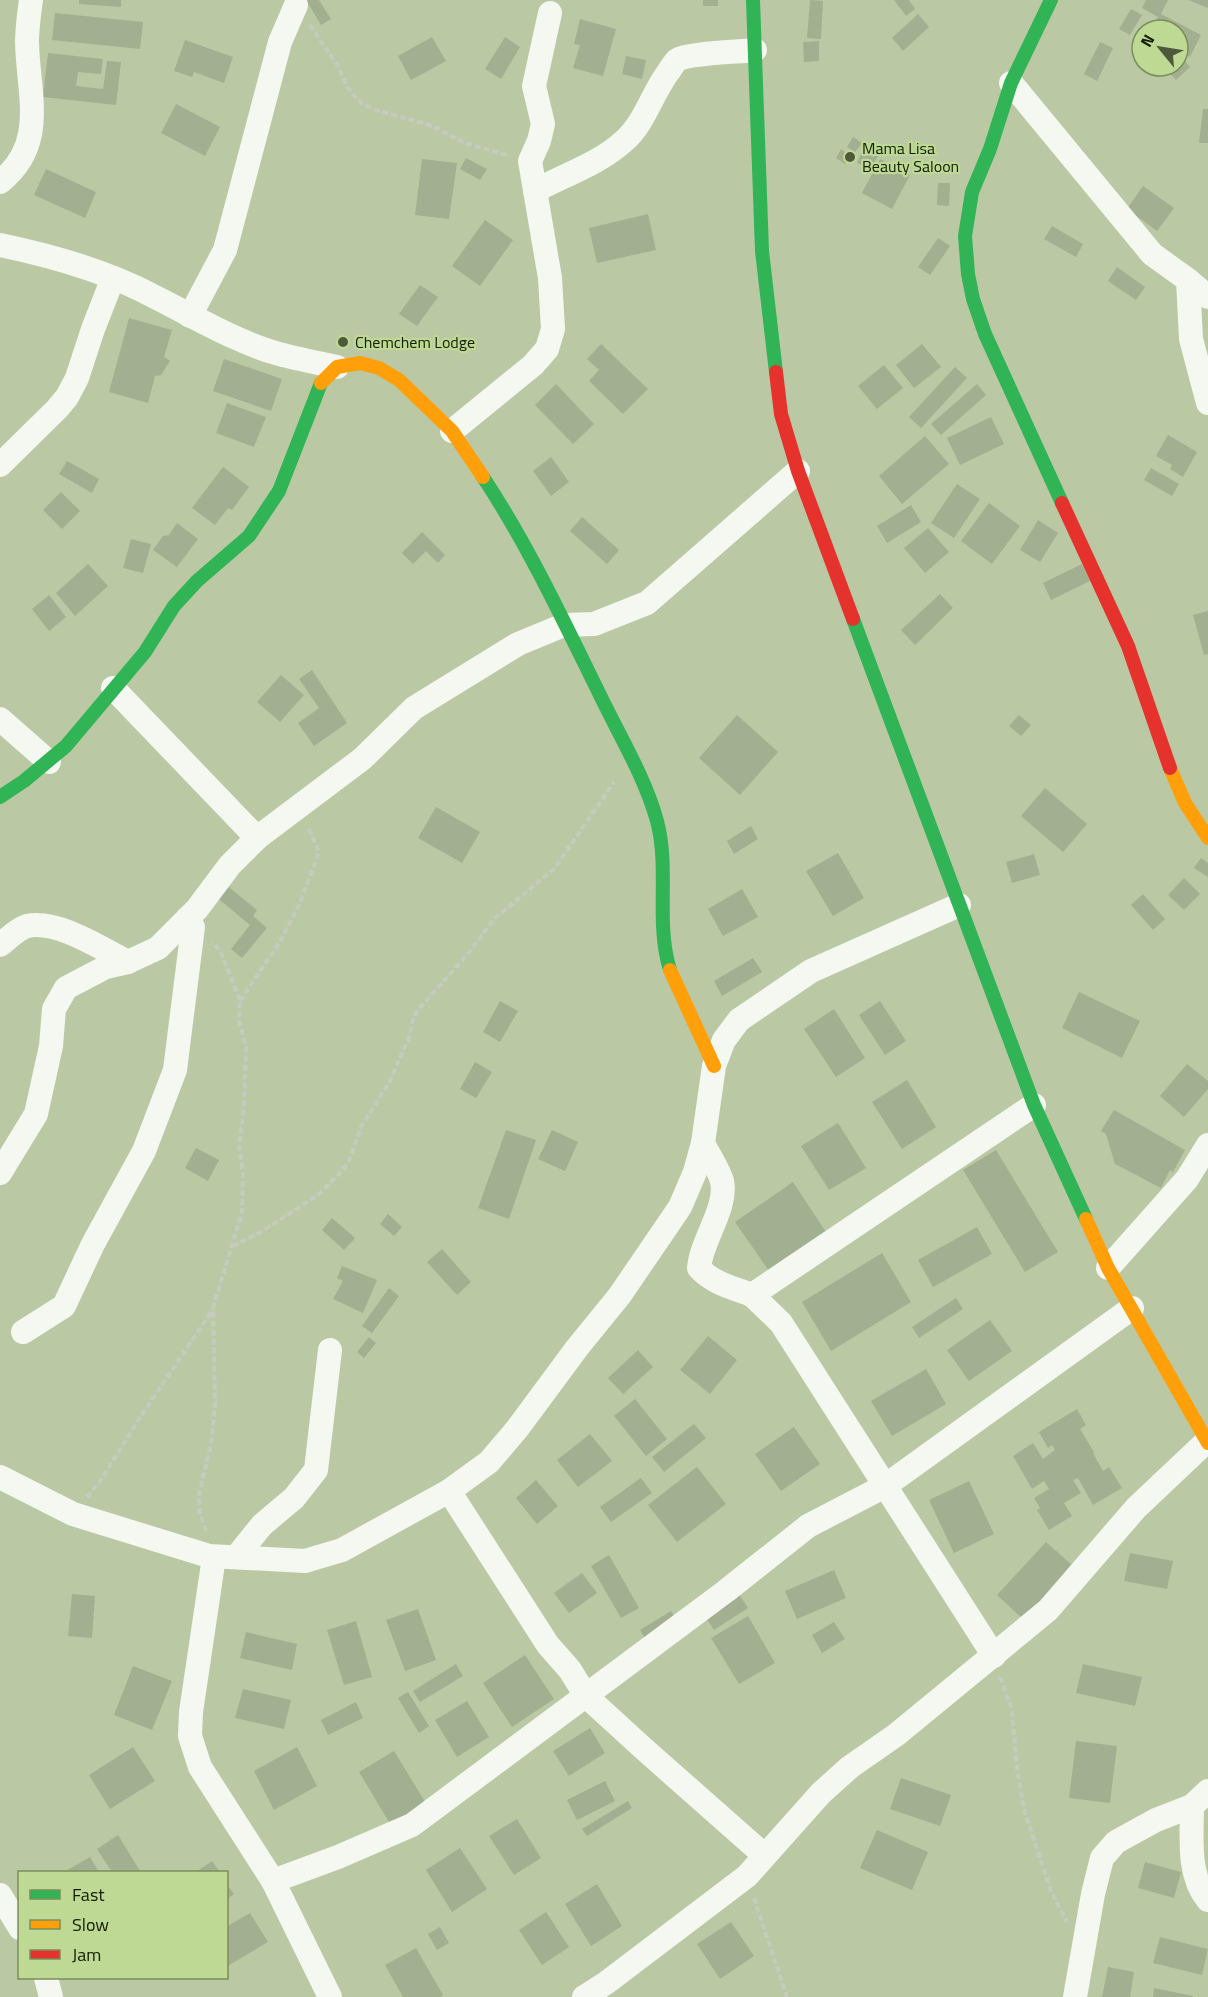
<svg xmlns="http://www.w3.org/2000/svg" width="1208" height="1997" viewBox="0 0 1208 1997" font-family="'Titillium Web',sans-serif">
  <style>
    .building { fill: #a3af91 }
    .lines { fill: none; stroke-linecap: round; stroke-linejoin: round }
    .path { stroke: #c6cbbf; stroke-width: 4; stroke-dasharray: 6 3; stroke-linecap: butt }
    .street { stroke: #f5f7f1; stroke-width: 24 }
    .fast { stroke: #30b455; stroke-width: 14 }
    .slow { stroke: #ff9f0a; stroke-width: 14 }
    .jam { stroke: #e5322d; stroke-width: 14 }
    .poi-dot { fill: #4e593b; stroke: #bdd993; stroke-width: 2 }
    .labels { text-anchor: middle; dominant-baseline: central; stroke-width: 4.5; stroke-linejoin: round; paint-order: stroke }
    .poi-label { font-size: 16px; fill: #141d03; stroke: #bdd993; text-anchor: start }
  </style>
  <rect width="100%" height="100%" fill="#bac9a3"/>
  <g class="building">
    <polygon points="79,0 121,0 121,7 79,4"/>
    <polygon points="306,0 319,0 331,19 321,25"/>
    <rect x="703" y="0" width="15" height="6"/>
    <polygon points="810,0 823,1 821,39 807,38"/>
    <polygon points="894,0 909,0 915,9 906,16"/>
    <polygon points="1146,0 1168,0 1161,14 1201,35 1190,57 1178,50 1178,30 1150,30 1158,17 1142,8"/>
    <polygon points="1188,0 1208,0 1208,8"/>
    <polygon points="1131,9 1142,15 1130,35 1119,29"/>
    <polygon points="55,13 143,22 140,49 52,40"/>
    <polygon points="918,14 929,27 903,51 892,38"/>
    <polygon points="580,19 616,29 603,76 573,68 580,45 574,44"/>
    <polygon points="432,37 446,61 411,80 398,56"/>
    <polygon points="505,37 520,47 501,79 485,69"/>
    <polygon points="185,40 233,57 224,83 194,72 192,77 174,71"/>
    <polygon points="819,41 819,61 804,62 803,42"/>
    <polygon points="1100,42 1113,48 1097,81 1084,74"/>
    <polygon points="48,53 103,59 101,74 78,72 76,86 103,89 107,61 121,62 116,105 43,97"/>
    <polygon points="1179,54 1190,67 1176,80 1165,68 1178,66"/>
    <polygon points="626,56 646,60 642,79 622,74"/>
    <polygon points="176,104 220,127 205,156 161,133"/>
    <polygon points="1203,109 1208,109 1208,143 1199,143"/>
    <polygon points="853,137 862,143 855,152 847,147"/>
    <polygon points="841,149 850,156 845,164 836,158"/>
    <polygon points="863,149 878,156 871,169 857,163"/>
    <polygon points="466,158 487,169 480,180 460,169"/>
    <polygon points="422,159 457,163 449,219 415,215"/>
    <polygon points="880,159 910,175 892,209 862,193"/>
    <polygon points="46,169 96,192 85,218 34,195"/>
    <polygon points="938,183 950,183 949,206 937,205"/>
    <polygon points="1143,186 1174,208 1157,231 1127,209"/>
    <polygon points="648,214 656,250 597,263 589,228"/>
    <polygon points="485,220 513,240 480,286 452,266"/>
    <polygon points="1052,226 1083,244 1076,257 1044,239"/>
    <polygon points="938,238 950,246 930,275 918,267"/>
    <polygon points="1117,267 1145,287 1136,300 1108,281"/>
    <polygon points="420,285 438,297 417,326 399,314"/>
    <polygon points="129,318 172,330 164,357 170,361 161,375 155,376 148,403 109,392"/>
    <polygon points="601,344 648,389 623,414 589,381 599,370 587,359"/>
    <polygon points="922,344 941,367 914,388 896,365"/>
    <polygon points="224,359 282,379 271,411 213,391"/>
    <polygon points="884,365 903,388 877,409 858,386"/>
    <polygon points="955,367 967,378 921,428 909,417"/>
    <polygon points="556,384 594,424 573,444 535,405"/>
    <polygon points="977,384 986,395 941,435 931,424"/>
    <polygon points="227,403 266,417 254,447 216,433"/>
    <polygon points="991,417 1004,444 960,465 947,438"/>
    <polygon points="1168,435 1197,452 1183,477 1170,469 1172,465 1156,456"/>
    <polygon points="925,436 949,464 902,504 879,476"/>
    <polygon points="551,457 569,482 551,496 533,471"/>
    <polygon points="67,461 99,479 92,493 59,474"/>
    <polygon points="223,467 249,487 232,510 228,508 215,525 192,508"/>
    <polygon points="1151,468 1179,484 1172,496 1144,480"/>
    <polygon points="957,484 980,499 954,538 931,523"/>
    <polygon points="61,492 80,511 62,529 43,510"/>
    <polygon points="989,503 1020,526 992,564 961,541"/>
    <polygon points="911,505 921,522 887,543 877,526"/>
    <polygon points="582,517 619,550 607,564 570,531"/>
    <polygon points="1038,520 1058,533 1040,562 1020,550"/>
    <polygon points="177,523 198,539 177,567 153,550 163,536 169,535"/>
    <polygon points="928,528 949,552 925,573 904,548"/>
    <polygon points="422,532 445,555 438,563 426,551 413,564 402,553"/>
    <polygon points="131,539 151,544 143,573 123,568"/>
    <polygon points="88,564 108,586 75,616 56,593"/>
    <polygon points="1082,564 1090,581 1051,600 1043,583"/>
    <polygon points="940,594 953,608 915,645 901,630"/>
    <polygon points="49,595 66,617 49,631 32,609"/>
    <polygon points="1208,611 1208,654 1204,655 1193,615"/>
    <polygon points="312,670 347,723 314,746 298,723 319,708 299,679"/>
    <polygon points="281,675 304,695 280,722 257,702"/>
    <polygon points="737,715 778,752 740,795 699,758"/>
    <polygon points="1019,715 1031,725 1021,736 1009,726"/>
    <polygon points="1045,788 1087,824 1063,852 1021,816"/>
    <polygon points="436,807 480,832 462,863 418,838"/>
    <polygon points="751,826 758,839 734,854 727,841"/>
    <polygon points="838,853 864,898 833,916 806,871"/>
    <polygon points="1034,854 1040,875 1012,883 1006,862"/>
    <polygon points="1201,858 1208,863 1208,877 1194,868"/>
    <polygon points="1184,878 1200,894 1184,910 1168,895"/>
    <polygon points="225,884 257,910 253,916 267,928 242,958 231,949 250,925 215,896"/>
    <polygon points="742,889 758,917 723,936 708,909"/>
    <polygon points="1143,894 1165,919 1153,930 1131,905"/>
    <polygon points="753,958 762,972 722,996 714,981"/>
    <polygon points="1079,992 1140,1021 1122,1058 1062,1028"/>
    <polygon points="500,1001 518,1011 500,1042 483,1032"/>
    <polygon points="880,1001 906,1041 885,1055 859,1015"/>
    <polygon points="834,1009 865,1058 836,1077 804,1029"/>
    <polygon points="475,1062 492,1072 476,1098 460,1089"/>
    <polygon points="1187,1064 1208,1081 1208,1089 1184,1117 1160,1096"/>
    <polygon points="907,1080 936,1127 902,1149 872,1102"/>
    <polygon points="1114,1110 1185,1150 1173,1172 1170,1170 1161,1188 1115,1164 1106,1134 1101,1131"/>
    <polygon points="838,1123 866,1168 829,1190 801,1146"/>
    <polygon points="506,1130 536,1140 509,1219 478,1208"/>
    <polygon points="552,1130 578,1142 565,1171 538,1159"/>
    <polygon points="196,1148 219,1160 208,1181 185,1168"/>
    <polygon points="996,1150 1058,1252 1025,1272 963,1170"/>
    <polygon points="793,1182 826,1232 769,1271 735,1222"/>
    <polygon points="388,1214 402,1227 394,1236 380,1224"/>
    <polygon points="332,1218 355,1238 344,1250 322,1230"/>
    <polygon points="977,1227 992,1254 933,1287 918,1260"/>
    <polygon points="442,1249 471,1282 457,1295 427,1262"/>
    <polygon points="882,1253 911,1302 831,1351 802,1302"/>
    <polygon points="342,1266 377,1280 363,1313 333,1299 343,1281 337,1278"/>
    <polygon points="389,1288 399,1296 372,1333 362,1326"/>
    <polygon points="956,1298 963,1309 919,1338 912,1327"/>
    <polygon points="990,1320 1012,1351 969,1381 947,1350"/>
    <polygon points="708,1336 737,1360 710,1394 680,1370"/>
    <polygon points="369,1337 376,1343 364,1358 357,1352"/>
    <polygon points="638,1350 653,1367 623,1394 608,1378"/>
    <polygon points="926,1369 946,1404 892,1436 871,1401"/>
    <polygon points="635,1399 667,1439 646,1456 614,1416"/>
    <polygon points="1077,1409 1086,1425 1080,1429 1094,1452 1093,1453 1103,1471 1109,1467 1122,1488 1093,1505 1078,1478 1073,1480 1081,1493 1064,1503 1072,1516 1049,1530 1037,1510 1040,1508 1034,1498 1049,1489 1044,1481 1032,1489 1013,1456 1033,1443 1043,1459 1055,1450 1052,1445 1048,1448 1039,1432"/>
    <polygon points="694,1424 706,1438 664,1472 652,1457"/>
    <polygon points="794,1427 820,1464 781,1491 755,1454"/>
    <polygon points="590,1434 612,1461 578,1487 557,1460"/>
    <polygon points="697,1467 726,1504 677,1542 648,1505"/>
    <polygon points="641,1478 652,1493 611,1522 600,1507"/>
    <polygon points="536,1480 558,1506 537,1524 516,1498"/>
    <polygon points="969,1481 994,1534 954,1553 929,1500"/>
    <polygon points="1046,1542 1073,1566 1023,1619 997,1595"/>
    <polygon points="1130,1553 1173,1561 1167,1589 1124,1581"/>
    <polygon points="609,1555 639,1608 621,1618 591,1566"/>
    <polygon points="834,1570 846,1598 797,1619 785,1591"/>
    <polygon points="582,1573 597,1593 569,1613 554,1593"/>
    <polygon points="72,1594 95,1596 92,1638 68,1636"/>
    <polygon points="739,1594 748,1608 714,1630 705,1616"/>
    <polygon points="418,1609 436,1660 405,1671 386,1620"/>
    <polygon points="671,1611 678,1622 647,1642 640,1630"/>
    <polygon points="748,1616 775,1663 739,1684 711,1638"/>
    <polygon points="356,1621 372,1677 344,1685 327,1630"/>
    <polygon points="834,1622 845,1639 822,1653 812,1635"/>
    <polygon points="246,1632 297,1644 292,1670 240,1658"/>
    <polygon points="525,1655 554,1699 512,1727 483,1683"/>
    <polygon points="456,1664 463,1676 420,1702 413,1691"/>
    <polygon points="1083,1664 1142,1677 1135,1706 1076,1693"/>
    <polygon points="133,1666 172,1681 152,1730 114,1715"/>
    <polygon points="243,1689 291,1700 284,1729 235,1718"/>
    <polygon points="408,1692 429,1726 419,1733 398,1698"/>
    <polygon points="467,1701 489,1737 457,1757 435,1720"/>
    <polygon points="356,1702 363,1718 328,1735 321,1720"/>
    <polygon points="590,1728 605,1753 569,1776 553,1751"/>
    <polygon points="1076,1741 1117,1746 1110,1803 1069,1798"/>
    <polygon points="133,1747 155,1781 110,1809 89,1775"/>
    <polygon points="297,1747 317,1786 274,1810 254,1771"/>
    <polygon points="394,1751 427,1805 392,1827 359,1772"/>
    <polygon points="901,1778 951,1795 940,1826 890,1809"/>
    <polygon points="605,1781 615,1801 577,1820 567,1800"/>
    <polygon points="628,1801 632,1808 587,1836 582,1829"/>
    <polygon points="517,1819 541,1858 514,1875 489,1836"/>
    <polygon points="877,1830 928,1852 912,1890 860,1868"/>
    <polygon points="118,1835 140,1871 137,1872 112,1872 97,1849"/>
    <polygon points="460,1848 487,1889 452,1912 426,1870"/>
    <polygon points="90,1857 99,1872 64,1872"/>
    <polygon points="212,1861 220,1872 196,1872"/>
    <polygon points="1145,1862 1181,1872 1174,1898 1138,1888"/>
    <polygon points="226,1883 234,1894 226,1900"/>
    <polygon points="597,1884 622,1926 591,1946 565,1904"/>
    <polygon points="546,1912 569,1947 542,1965 519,1930"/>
    <polygon points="250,1913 268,1942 226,1967 226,1927"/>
    <polygon points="731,1922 754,1956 720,1979 697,1944"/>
    <polygon points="440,1927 449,1943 437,1950 428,1934"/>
    <polygon points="1160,1937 1208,1949 1202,1975 1153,1963"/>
    <polygon points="416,1948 443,1995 440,1997 403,1997 385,1965"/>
    <polygon points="1108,1967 1134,1972 1130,1997 1102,1997"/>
    <polygon points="1154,1988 1193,1996 1193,1997 1153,1997"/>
  </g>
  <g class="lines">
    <g class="path">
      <polyline points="310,25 338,66 347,87 361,103 376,110 433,126 465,143 510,156"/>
      <polyline points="240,1001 281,940 300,903 319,852 308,827"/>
      <polyline points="233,1246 261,1232 318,1195 341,1172 349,1160 361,1127 390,1081 410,1035 412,1022 417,1011 467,955 494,919 554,869 614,782"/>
      <polyline points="87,1497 101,1480 139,1419 213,1309"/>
      <polyline points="206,1531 200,1513 199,1495 211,1445 215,1405 213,1308 242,1212 243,1174 239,1146 244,1107 246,1047 239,1019 240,1001 220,950 212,943"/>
      <polyline points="1000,1677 1012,1710 1017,1769 1025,1813 1051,1891 1067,1922"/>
      <polyline points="754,1898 787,1997"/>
    </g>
    <g class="street">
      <polyline points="1011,83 1152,254 1188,280 1208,297"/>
      <path d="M0,182C48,144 28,94 27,42C27,28 29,14 31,0"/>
      <path d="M535,191C564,175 599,164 624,141C645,123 652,93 669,71C671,68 674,63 677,60C688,53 739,52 755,50"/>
      <path d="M0,245C53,256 107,271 155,297C195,317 236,342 279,354C298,359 318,363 337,367"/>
      <polyline points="1188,280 1191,339 1208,403"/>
      <polyline points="190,316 225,250 280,42 296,5"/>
      <polyline points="452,431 533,365 547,349 553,329 550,278 530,161 539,141 543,124 534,86 550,13"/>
      <polyline points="0,465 57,409 67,397 77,378 93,329 113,278"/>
      <polyline points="113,688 257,838"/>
      <polyline points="0,719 49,762"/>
      <path d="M0,945C8,939 17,929 27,926C57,919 102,949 128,962"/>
      <path d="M703,1143C708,1154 719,1170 722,1181C728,1207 701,1241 699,1268C712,1283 734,1288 752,1295"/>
      <polyline points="0,1173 36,1114 51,1046 54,1009 66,988 106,967 128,962 158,948 197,909 230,865 257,838 362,759 414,708 518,644 564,625 594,624 647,603 798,471"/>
      <polyline points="1108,1268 1187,1179 1208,1145"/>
      <polyline points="23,1332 64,1306 93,1244 144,1151 175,1070 193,927 188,918"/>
      <polyline points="0,1477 73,1514 209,1556 305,1561 342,1550 449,1491 489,1462 517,1429 577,1348 620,1295 680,1207 695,1172 703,1143 714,1066 724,1040 739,1020 811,971 959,905"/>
      <polyline points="449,1491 548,1645 570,1670 586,1696 644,1749 764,1855"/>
      <polyline points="237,1556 262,1525 294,1498 316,1470 330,1350"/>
      <polyline points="214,1557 191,1712 190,1736 200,1767 273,1881 330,1997"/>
      <polyline points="994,1656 781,1323 752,1295 1034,1105"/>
      <path d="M1192,1806C1192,1837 1187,1875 1208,1900"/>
      <polyline points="273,1881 338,1857 412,1825 726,1591 808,1526 885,1486 1132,1308"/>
      <polyline points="0,1895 20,1928"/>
      <polyline points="46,1978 51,1997"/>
      <polyline points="584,1997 606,1983 747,1876 821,1793 850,1767 896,1735 1048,1610 1136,1508 1207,1441"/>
      <polyline points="1075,1997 1093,1894 1102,1858 1116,1842 1156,1820 1192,1806 1208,1791"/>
    </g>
    <g class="fast">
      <polyline points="753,0 762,251 776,372"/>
      <polyline points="1051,0 1011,83 990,149 972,192 965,236 968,274 973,299 985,334 1062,503"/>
      <path d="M483,477C528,545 563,620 599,693C619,735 645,777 657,821C670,870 655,922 670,970"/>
      <polyline points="853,619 1034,1105 1086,1219"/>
      <polyline points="0,797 24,781 66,746 145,652 174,606 197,581 249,536 279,491 321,383"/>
    </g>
    <g class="slow">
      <polyline points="321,383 337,367 360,363 379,368 399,380 452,431 483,477"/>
      <polyline points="1170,768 1185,803 1208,838"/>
      <polyline points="670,970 714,1066"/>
      <polyline points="1086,1219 1108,1268 1208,1443"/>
    </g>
    <g class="jam">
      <polyline points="776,372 781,414 798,471 853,619"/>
      <polyline points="1062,503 1128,646 1170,768"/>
    </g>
  </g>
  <g class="poi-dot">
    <circle cx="850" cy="157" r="6"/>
    <circle cx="343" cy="342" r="6"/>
  </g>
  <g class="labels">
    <g class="poi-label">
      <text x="862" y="148">Mama Lisa<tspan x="862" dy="18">Beauty Saloon</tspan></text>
      <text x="355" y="342">Chemchem Lodge</text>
    </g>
  </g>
  <rect x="18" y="1871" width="210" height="108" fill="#bdd993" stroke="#798e59" stroke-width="1.5"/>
  <rect x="30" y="1890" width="30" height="9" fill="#30b455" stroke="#798e59" stroke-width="1.5"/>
  <text x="72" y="1901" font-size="18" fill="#141d03">Fast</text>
  <rect x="30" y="1920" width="30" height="9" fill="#ff9f0a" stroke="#798e59" stroke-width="1.5"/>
  <text x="72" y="1931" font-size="18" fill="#141d03">Slow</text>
  <rect x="30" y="1950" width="30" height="9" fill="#e5322d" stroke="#798e59" stroke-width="1.5"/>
  <text x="72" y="1961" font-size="18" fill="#141d03">Jam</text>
  <g transform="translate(1160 48) rotate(300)"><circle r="28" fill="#bdd993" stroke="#798e59" stroke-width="1.5"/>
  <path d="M0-4.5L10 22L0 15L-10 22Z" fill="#4e593b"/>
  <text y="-9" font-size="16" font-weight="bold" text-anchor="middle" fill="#141d03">N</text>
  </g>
</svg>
